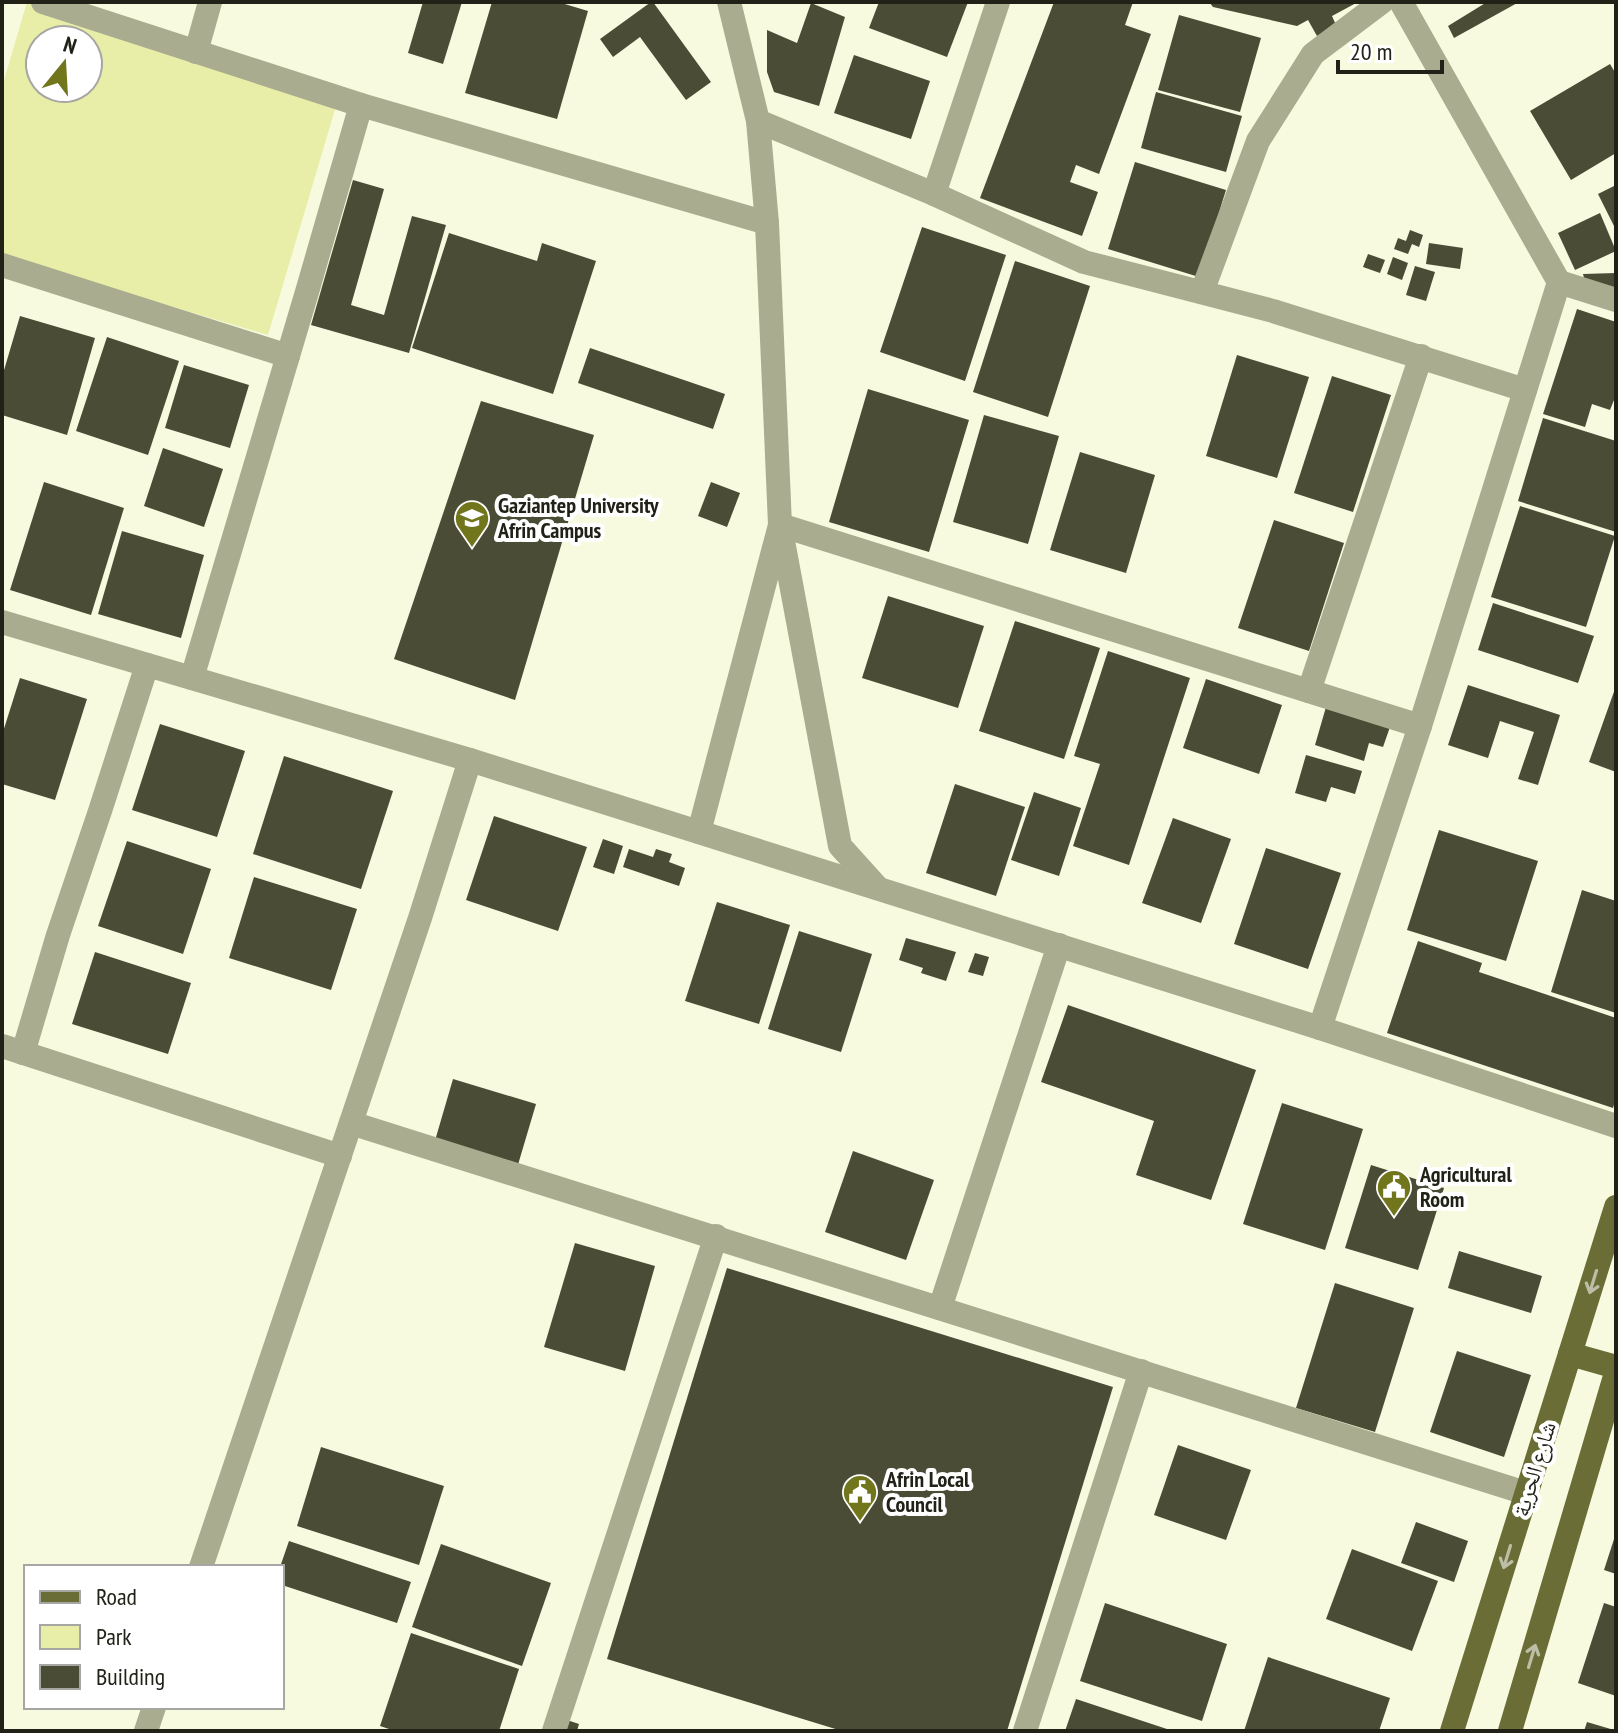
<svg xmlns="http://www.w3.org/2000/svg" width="1618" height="1733" viewBox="0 0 1618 1733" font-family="'PT Sans Narrow','Noto Naskh Arabic',sans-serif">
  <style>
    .green { fill: #e8eea7; fill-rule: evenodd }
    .building { fill: #4a4c35 }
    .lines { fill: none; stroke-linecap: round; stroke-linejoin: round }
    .minor { stroke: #aaac8f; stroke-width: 24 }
    .major { stroke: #6a6e36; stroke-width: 24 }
    .oneway { stroke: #bcbea5 }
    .labels { text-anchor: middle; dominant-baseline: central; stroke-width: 8; stroke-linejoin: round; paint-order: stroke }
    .poi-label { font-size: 22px; font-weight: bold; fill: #212118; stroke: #fff; text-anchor: start }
    .street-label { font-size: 22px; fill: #212118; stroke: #fff }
  </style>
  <rect width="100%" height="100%" fill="#f8fadf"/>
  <path class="green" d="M27,2H56L342,86L268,335L2,256V87ZM40,40H88V88H40Z"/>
  <g class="building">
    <polygon points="423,2 462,2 443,64 408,53"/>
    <polygon points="492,2 558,2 588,11 557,119 465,93"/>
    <polygon points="651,2 653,2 711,82 686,100 640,37 613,57 600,39"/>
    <polygon points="879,2 968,2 947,57 869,28"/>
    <polygon points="1054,2 1133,2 1125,25 1151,34 1099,174 1076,165 1070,182 1098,192 1082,236 980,198"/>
    <polygon points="1209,2 1358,2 1332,16 1336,25 1317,36 1308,20 1297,26 1213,7"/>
    <polygon points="1487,2 1519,2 1454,38 1448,26"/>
    <polygon points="811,3 845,17 819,106 774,92 767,72 767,30 797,43"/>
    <polygon points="1179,15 1261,38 1240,112 1158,90"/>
    <polygon points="854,55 930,81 911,139 834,113"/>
    <polygon points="1610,64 1616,74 1616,153 1571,180 1530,111"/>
    <polygon points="1156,92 1242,116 1226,172 1141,148"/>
    <polygon points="1135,162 1226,190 1199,277 1108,249"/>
    <polygon points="353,180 384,189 351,305 384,315 412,216 446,225 409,353 311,325"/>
    <polygon points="1616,185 1616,230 1598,194"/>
    <polygon points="1600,213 1616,251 1575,270 1558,233"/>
    <polygon points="922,227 1006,255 965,381 880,352"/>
    <polygon points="1410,230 1423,235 1419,247 1412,244 1408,254 1394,249 1398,238 1406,241"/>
    <polygon points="449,233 537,261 542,243 596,261 553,394 412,348"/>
    <polygon points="1429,243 1463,248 1460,269 1426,264"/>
    <polygon points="1368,254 1385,260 1380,273 1363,267"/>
    <polygon points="1393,257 1408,263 1402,280 1387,274"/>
    <polygon points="1015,261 1090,286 1048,417 973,392"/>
    <polygon points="1415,266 1435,272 1426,301 1406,295"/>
    <polygon points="1616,273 1616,299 1587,291 1583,274"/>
    <polygon points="1577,309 1616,322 1616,395 1610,410 1592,404 1585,427 1543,414"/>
    <polygon points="20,316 95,338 67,435 2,415 2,377"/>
    <polygon points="107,337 179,361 148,455 76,431"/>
    <polygon points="590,348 725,394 713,429 578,383"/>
    <polygon points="1237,355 1309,377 1277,478 1206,456"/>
    <polygon points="184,365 249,385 230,448 165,428"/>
    <polygon points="1332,376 1391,395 1353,512 1294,493"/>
    <polygon points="868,389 969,420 929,552 829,522"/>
    <polygon points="481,401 594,435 515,700 394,659"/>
    <polygon points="984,415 1059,436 1028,544 953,522"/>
    <polygon points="1543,418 1616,441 1616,532 1518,501"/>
    <polygon points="163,448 223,469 204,527 144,506"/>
    <polygon points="1080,452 1155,475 1126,573 1050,550"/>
    <polygon points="44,482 124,508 91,615 10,590"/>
    <polygon points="711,482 740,493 727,527 698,516"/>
    <polygon points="1520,506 1615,536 1586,627 1491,597"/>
    <polygon points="1274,520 1344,543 1309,651 1238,628"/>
    <polygon points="122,531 204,555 181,638 98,614"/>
    <polygon points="888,596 984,626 958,708 862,678"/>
    <polygon points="1493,603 1594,636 1578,683 1478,650"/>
    <polygon points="1015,621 1100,648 1064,759 979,731"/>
    <polygon points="1108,651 1190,678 1129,865 1073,846 1100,764 1074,756"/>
    <polygon points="20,678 87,699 55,800 2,784 2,735"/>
    <polygon points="1206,679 1282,705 1259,774 1183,748"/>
    <polygon points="1468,685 1560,715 1538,785 1518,779 1534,732 1500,721 1488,758 1448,745"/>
    <polygon points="1616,686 1616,772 1589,762"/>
    <polygon points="1326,707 1390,727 1383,747 1369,743 1364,761 1315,745"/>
    <polygon points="160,724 245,751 217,837 132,810"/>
    <polygon points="1306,755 1362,771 1355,794 1331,787 1326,802 1295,793"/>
    <polygon points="284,756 393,791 361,889 253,854"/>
    <polygon points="955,784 1025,807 996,896 926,873"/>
    <polygon points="1034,792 1081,808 1059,876 1011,860"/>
    <polygon points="494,816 587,847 558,931 466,900"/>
    <polygon points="1173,818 1231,839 1201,923 1142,903"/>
    <polygon points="1439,830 1538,861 1506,961 1407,930"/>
    <polygon points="603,839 623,846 614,874 593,867"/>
    <polygon points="127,841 211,869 183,954 98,926"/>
    <polygon points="1266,848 1341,873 1308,969 1234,944"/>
    <polygon points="629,849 653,857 656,849 672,854 669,862 685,868 679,886 623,867"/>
    <polygon points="254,877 357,909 331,990 229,958"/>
    <polygon points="1582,890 1616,901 1616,1013 1551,992"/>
    <polygon points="717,902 790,925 759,1024 685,1001"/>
    <polygon points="799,931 872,954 841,1052 768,1029"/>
    <polygon points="906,938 956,952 946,981 921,973 923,968 899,960"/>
    <polygon points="1418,941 1482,963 1479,972 1616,1018 1616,1098 1613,1108 1387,1033"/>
    <polygon points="95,952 191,983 168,1054 72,1024"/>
    <polygon points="975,953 989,957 983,976 968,972"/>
    <polygon points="1068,1005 1256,1070 1211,1200 1136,1175 1154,1121 1041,1082"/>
    <polygon points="453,1079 536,1104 517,1168 434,1144"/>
    <polygon points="1282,1103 1363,1129 1325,1250 1243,1224"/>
    <polygon points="853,1151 934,1180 906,1260 825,1232"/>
    <polygon points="1371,1165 1444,1188 1418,1270 1345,1248"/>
    <polygon points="575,1243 655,1266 625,1371 544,1347"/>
    <polygon points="1459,1251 1542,1276 1531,1313 1448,1288"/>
    <polygon points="727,1268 1113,1387 1007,1731 842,1731 607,1659"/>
    <polygon points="1335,1283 1414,1308 1375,1432 1296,1408"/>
    <polygon points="1457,1351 1531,1375 1504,1457 1430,1432"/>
    <polygon points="1178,1445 1251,1470 1226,1540 1154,1515"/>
    <polygon points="321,1447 444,1486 419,1565 297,1526"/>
    <polygon points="1416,1522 1468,1541 1454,1582 1401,1563"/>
    <polygon points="1615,1536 1616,1536 1616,1574 1604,1570"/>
    <polygon points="289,1541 411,1582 397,1623 282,1585 282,1567 280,1567"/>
    <polygon points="441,1544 551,1583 522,1666 412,1627"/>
    <polygon points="1352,1549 1438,1581 1412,1651 1326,1619"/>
    <polygon points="1105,1603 1227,1644 1202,1721 1080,1681"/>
    <polygon points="1604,1603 1616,1607 1616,1696 1578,1683"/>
    <polygon points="411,1633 519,1669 499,1731 395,1731 380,1726"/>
    <polygon points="1268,1657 1390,1698 1379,1731 1244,1731"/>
    <polygon points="1076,1699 1170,1730 1170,1731 1065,1731"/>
    <polygon points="564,1719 579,1724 577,1731 561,1731"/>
    <polygon points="1587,1722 1614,1730 1614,1731 1584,1731"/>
  </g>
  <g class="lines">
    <g class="minor">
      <polyline points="43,2 361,105 767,223"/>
      <polyline points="729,2 758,121 767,223 780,525 840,846 877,887"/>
      <polyline points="196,52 210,2"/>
      <polyline points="758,121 934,194 1084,262 1273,311 1525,390"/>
      <polyline points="934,194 998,2"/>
      <polyline points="2,265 288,356"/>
      <polyline points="1559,282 1616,300"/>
      <polyline points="1202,292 1258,141 1313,54 1382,2"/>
      <polyline points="2,622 470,760 1320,1028 1616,1126"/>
      <polyline points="192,678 307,292 361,105"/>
      <polyline points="1309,691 1421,356"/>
      <polyline points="699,832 780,525 1420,726"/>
      <polyline points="1320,1028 1420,726 1559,282 1401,2"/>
      <polyline points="2,1046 340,1156"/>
      <polyline points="23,1053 58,935 100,811 147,665"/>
      <polyline points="351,1123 1526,1493"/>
      <polyline points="940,1308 1059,945"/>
      <polyline points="201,1567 420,918 470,760"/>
      <polyline points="146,1731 154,1707"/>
      <polyline points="554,1731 716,1236"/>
      <polyline points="1025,1731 1141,1371"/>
    </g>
    <g class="major">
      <polyline points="1570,1354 1616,1367"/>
      <polyline points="1452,1731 1616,1207"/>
      <polyline points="1510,1731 1616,1373"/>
    </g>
  </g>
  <defs><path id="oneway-shaft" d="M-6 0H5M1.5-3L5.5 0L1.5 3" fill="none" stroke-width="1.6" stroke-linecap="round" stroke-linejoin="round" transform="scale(2)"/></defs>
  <g class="oneway">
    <use href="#oneway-shaft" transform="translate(1593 1282) rotate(107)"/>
    <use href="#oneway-shaft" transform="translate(1507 1557) rotate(107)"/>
    <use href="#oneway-shaft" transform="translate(1532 1656) rotate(-73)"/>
  </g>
  <defs>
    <g id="university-pin" transform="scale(1.8)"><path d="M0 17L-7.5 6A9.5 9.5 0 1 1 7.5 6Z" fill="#71751c" stroke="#fff"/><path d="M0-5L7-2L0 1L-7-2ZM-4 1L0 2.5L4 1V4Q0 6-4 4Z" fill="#fff"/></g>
    <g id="civic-pin" transform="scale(1.8)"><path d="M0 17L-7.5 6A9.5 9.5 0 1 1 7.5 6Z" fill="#71751c" stroke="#fff"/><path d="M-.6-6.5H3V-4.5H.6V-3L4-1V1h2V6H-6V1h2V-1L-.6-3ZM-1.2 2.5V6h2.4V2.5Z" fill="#fff"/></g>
  </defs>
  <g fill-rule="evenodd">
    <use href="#university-pin" x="472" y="518"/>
    <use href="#civic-pin" x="1394" y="1187"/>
    <use href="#civic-pin" x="860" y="1492"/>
  </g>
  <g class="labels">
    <g class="poi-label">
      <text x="498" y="505">Gaziantep University<tspan x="498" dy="25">Afrin Campus</tspan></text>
      <text x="1420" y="1174">Agricultural<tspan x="1420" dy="25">Room</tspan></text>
      <text x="886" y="1479">Afrin Local<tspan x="886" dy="25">Council</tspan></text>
    </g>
    <g class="street-label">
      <text transform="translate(1534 1469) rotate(-73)">شارع الحرية</text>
    </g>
  </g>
  <rect width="1618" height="1733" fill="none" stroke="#212118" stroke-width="8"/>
  <rect x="24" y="1565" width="260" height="144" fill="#ffffff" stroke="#a6a6a3" stroke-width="2"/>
  <rect x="40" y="1591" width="40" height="12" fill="#6a6e36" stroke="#a6a6a3" stroke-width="2"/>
  <text x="96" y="1605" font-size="24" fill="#212118">Road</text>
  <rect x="40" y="1625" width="40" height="24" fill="#e8eea7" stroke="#a6a6a3" stroke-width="2"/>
  <text x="96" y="1645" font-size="24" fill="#212118">Park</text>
  <rect x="40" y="1665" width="40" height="24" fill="#4a4c35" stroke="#a6a6a3" stroke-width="2"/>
  <text x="96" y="1685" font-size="24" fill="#212118">Building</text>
  <g transform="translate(64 64) rotate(18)"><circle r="38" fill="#ffffff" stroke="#a6a6a3" stroke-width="2"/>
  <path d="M0-6L14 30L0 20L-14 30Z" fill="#71751c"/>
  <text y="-12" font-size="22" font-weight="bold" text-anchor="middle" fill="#212118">N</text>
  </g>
  <path d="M1338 60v12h104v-12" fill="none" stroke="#212118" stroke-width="4"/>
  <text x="1350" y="60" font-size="24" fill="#212118" stroke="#ffffff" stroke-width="6" paint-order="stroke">20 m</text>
</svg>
